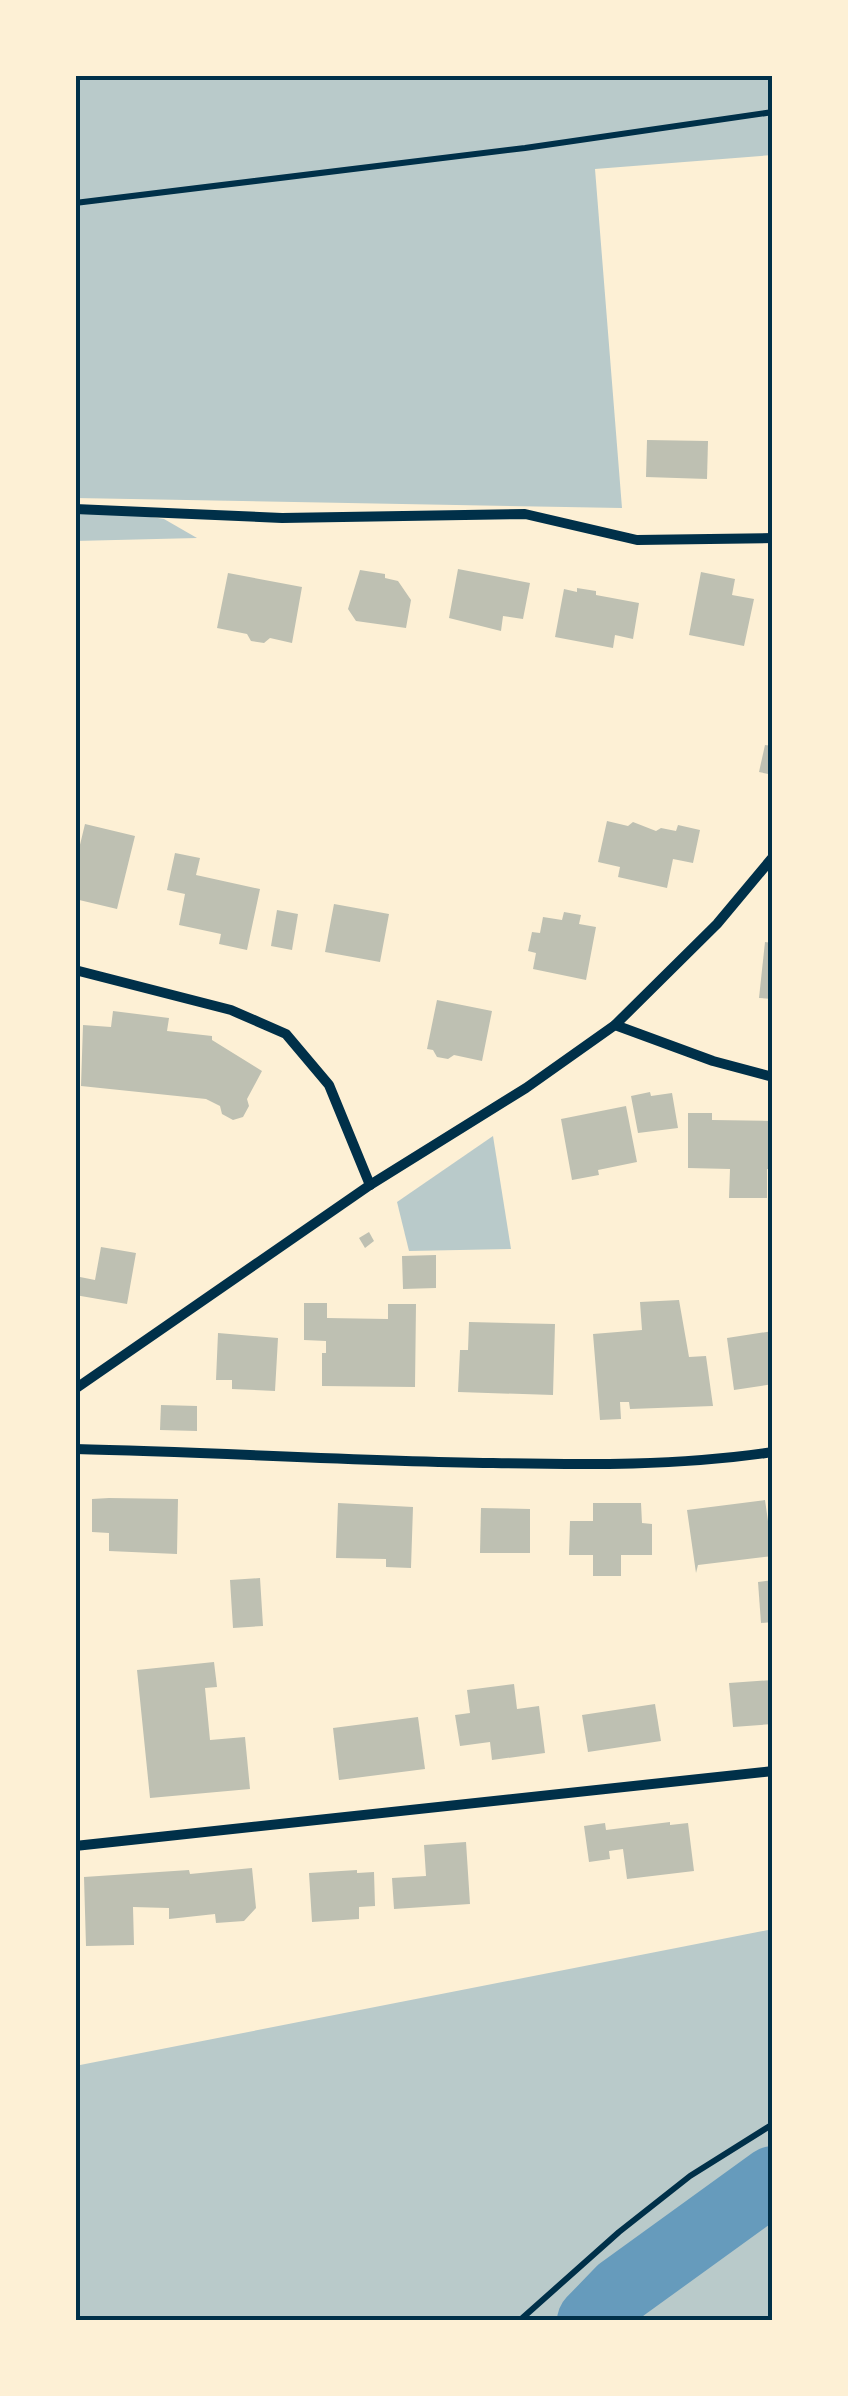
<svg xmlns="http://www.w3.org/2000/svg" width="848" height="2396" viewBox="0 0 848 2396" font-family="'Exo 2',sans-serif">
  <style>
    .green { fill: #b9caca }
    .lines { fill: none; stroke-linecap: round; stroke-linejoin: round }
    .river { stroke: #669bbc; stroke-width: 68 }
    .building { fill: #bec0b2 }
    .path { stroke: #003049; stroke-width: 6 }
    .minor { stroke: #003049; stroke-width: 10 }
    .neatline { fill: none; stroke: #003049; stroke-width: 4 }
  </style>
  <rect width="100%" height="100%" fill="#fdf0d5"/>
  <g class="green">
    <polygon points="75,75 773,75 773,155 595,169 622,508 75,498"/>
    <polygon points="75,505 164,519 197,538 75,541"/>
    <polygon points="493,1136 511,1249 409,1251 397,1202"/>
    <polygon points="773,1929 773,2321 75,2321 75,2066"/>
  </g>
  <g class="lines">
    <polyline class="river" points="591,2321 621,2290 773,2180"/>
  </g>
  <g class="building">
    <polygon points="647,440 708,441 707,479 646,477"/>
    <polygon points="458,569 530,583 523,619 503,616 501,631 449,618"/>
    <polygon points="360,570 385,574 385,578 398,581 411,600 406,628 356,621 348,609"/>
    <polygon points="701,572 735,579 732,595 754,599 744,646 689,635"/>
    <polygon points="228,573 302,587 292,643 270,638 264,643 251,641 247,634 217,628"/>
    <polygon points="577,588 596,591 596,595 639,603 633,639 615,635 613,648 555,637 564,589 577,592"/>
    <polygon points="765,745 773,746 773,775 759,772"/>
    <polygon points="607,821 628,826 633,822 656,831 661,828 676,831 678,825 700,830 693,863 673,859 667,888 618,877 620,867 598,862"/>
    <polygon points="85,824 135,836 117,909 75,899 75,852 78,853"/>
    <polygon points="175,853 200,858 196,875 260,889 247,950 219,944 221,934 179,925 185,894 167,890"/>
    <polygon points="334,904 389,914 380,962 325,952"/>
    <polygon points="277,910 298,914 292,950 271,946"/>
    <polygon points="564,912 581,915 579,924 596,927 586,980 533,969 536,953 528,951 532,932 540,933 543,917 562,920"/>
    <polygon points="765,942 773,943 773,999 759,998"/>
    <polygon points="437,1000 492,1011 482,1061 454,1055 448,1059 437,1057 433,1050 427,1049"/>
    <polygon points="113,1011 169,1018 167,1031 212,1036 212,1040 262,1071 247,1099 249,1106 243,1117 233,1120 222,1114 220,1106 206,1099 81,1086 83,1025 111,1027"/>
    <polygon points="650,1092 651,1096 672,1093 678,1128 638,1133 631,1096"/>
    <polygon points="626,1106 637,1162 598,1170 599,1175 572,1180 561,1119"/>
    <polygon points="688,1113 712,1113 712,1120 772,1121 771,1169 767,1169 767,1198 729,1198 730,1169 688,1168"/>
    <polygon points="369,1232 374,1241 365,1248 359,1238"/>
    <polygon points="101,1247 136,1253 127,1304 75,1295 75,1276 95,1280"/>
    <polygon points="436,1255 436,1288 403,1289 402,1256"/>
    <polygon points="679,1300 689,1357 706,1356 713,1406 630,1409 629,1402 620,1402 621,1419 600,1420 593,1334 642,1330 640,1302"/>
    <polygon points="304,1303 327,1303 327,1318 388,1319 388,1304 416,1304 415,1387 322,1386 322,1353 326,1353 326,1341 304,1340"/>
    <polygon points="469,1322 555,1324 553,1395 458,1392 460,1350 468,1350"/>
    <polygon points="773,1331 773,1384 734,1390 727,1338"/>
    <polygon points="218,1333 278,1338 275,1391 232,1389 232,1380 216,1380"/>
    <polygon points="161,1405 197,1406 197,1431 160,1430"/>
    <polygon points="109,1498 178,1499 177,1554 109,1551 109,1533 92,1532 92,1499"/>
    <polygon points="765,1500 773,1556 698,1565 696,1573 687,1510"/>
    <polygon points="338,1503 413,1507 411,1568 386,1567 386,1559 336,1558"/>
    <polygon points="593,1503 641,1503 642,1523 652,1524 652,1555 621,1555 621,1576 593,1576 593,1555 569,1555 570,1521 593,1521"/>
    <polygon points="481,1508 530,1509 530,1553 480,1553"/>
    <polygon points="260,1578 263,1626 233,1628 230,1580"/>
    <polygon points="773,1580 773,1622 761,1623 758,1582"/>
    <polygon points="214,1662 217,1687 205,1688 210,1740 245,1737 250,1789 150,1798 137,1670"/>
    <polygon points="773,1680 773,1724 733,1727 729,1683"/>
    <polygon points="514,1684 517,1709 539,1706 545,1753 492,1760 490,1742 460,1746 455,1715 470,1713 467,1690"/>
    <polygon points="655,1704 661,1741 588,1752 582,1715"/>
    <polygon points="418,1717 425,1769 339,1780 333,1728"/>
    <polygon points="670,1822 670,1825 688,1823 694,1871 627,1879 623,1849 609,1851 610,1859 589,1862 584,1826 605,1823 606,1830"/>
    <polygon points="466,1842 470,1904 394,1909 392,1878 426,1876 424,1845"/>
    <polygon points="252,1868 256,1908 244,1921 216,1923 215,1914 169,1919 169,1908 133,1907 134,1945 86,1946 84,1877 189,1870 190,1874"/>
    <polygon points="357,1870 357,1873 374,1872 375,1906 359,1907 359,1919 312,1922 309,1873"/>
  </g>
  <g class="lines">
    <g class="path">
      <polyline points="75,203 525,148 773,112"/>
      <polyline points="519,2321 619,2232 690,2176 773,2124"/>
    </g>
    <g class="minor">
      <polyline points="75,509 282,518 525,514 637,540 773,538"/>
      <polyline points="75,970 231,1010 286,1034 329,1085 370,1185"/>
      <polyline points="615,1025 713,1061 773,1077"/>
      <polyline points="75,1389 370,1185 526,1088 615,1025 717,924 773,857"/>
      <path d="M75,1449C214,1452 353,1461 493,1463C586,1465 680,1466 773,1452"/>
      <polyline points="75,1846 773,1771"/>
    </g>
  </g>
  <rect width="848" height="2396" fill="none" stroke="#fdf0d5" stroke-width="155"/>
  <rect x="78" y="78" width="692" height="2240" class="neatline"/>
</svg>
